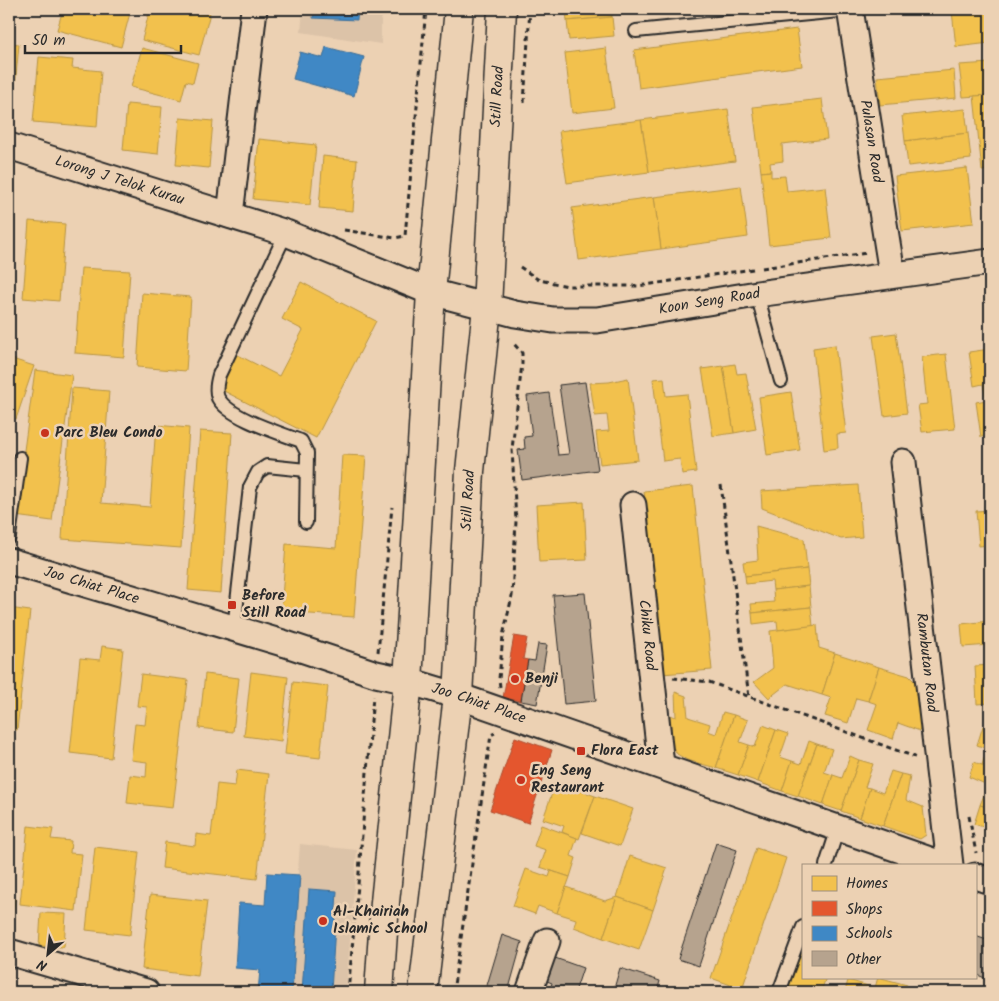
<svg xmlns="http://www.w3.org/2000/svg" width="999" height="1001" viewBox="0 0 999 1001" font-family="Kalam,sans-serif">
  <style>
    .built { fill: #dcc3a8 }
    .homes { fill: #f2c14e; stroke: #b69444 }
    .shops { fill: #e4572e; stroke: #ac4a2d }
    .schools { fill: #3f88c5; stroke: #396c97 }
    .building { fill: #b6a38e; stroke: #2b2b2b }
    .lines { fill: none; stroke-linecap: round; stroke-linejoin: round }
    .lane-casing { stroke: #2b2b2b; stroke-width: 16 }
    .street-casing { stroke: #2b2b2b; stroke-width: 29 }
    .highway-casing { stroke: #2b2b2b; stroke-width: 31 }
    .path { stroke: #2b2b2b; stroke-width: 3; stroke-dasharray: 5 4; stroke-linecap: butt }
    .lane { stroke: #ecd1b3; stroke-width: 12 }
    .street { stroke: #ecd1b3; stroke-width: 25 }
    .highway { stroke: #ecd1b3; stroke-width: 28 }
    .poi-dot { fill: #c8321e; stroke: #ecd1b3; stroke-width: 2 }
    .labels { text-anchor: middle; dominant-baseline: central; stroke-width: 5; stroke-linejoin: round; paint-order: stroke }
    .street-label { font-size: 15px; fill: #2b2b2b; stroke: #ecd1b3 }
    .poi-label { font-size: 15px; font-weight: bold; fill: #2b2b2b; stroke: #ecd1b3; text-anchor: start }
  </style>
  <rect width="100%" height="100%" fill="#ecd1b3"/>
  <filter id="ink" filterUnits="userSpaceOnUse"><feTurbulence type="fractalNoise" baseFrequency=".02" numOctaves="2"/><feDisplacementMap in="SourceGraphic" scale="10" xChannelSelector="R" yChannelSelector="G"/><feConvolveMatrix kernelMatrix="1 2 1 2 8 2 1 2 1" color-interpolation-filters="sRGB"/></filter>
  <g filter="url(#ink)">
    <g class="built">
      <polygon points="303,9 381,9 381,44 301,32"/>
      <polygon points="300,844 357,850 346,992 289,992"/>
    </g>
    <g class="homes">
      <polygon points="63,9 131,9 121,47 57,30"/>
      <polygon points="150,9 195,9 210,13 199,55 142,40"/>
      <polygon points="566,9 612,9 612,17 567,21"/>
      <polygon points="975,9 990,9 990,43 956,47 952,11"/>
      <polygon points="612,17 614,36 569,40 567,21"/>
      <polygon points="797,29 802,66 639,88 634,50"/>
      <polygon points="9,43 19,44 13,108 9,108"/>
      <polygon points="142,48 198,63 193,83 186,81 181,100 131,87"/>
      <polygon points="606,48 614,108 572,113 565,53"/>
      <polygon points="39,57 73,60 72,68 101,71 97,127 33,122"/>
      <polygon points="990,63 990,95 963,97 959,65"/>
      <polygon points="954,70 956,98 880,105 877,77"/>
      <polygon points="989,95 990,111 990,170 982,171 974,96"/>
      <polygon points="822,99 827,139 782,144 783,161 770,163 771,171 761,172 753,107"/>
      <polygon points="127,104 162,107 158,154 123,150"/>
      <polygon points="728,109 735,161 649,172 641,120"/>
      <polygon points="965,109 968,133 905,141 902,116"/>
      <polygon points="180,118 213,121 209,168 176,165"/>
      <polygon points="641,120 649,172 567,183 559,131"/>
      <polygon points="968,133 971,159 908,166 905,141"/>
      <polygon points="259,139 316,145 310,205 253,199"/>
      <polygon points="323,156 357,160 353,211 319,208"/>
      <polygon points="967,168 974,223 902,231 895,176"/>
      <polygon points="771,171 771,177 785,176 787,191 825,187 831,238 769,245 761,172"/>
      <polygon points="741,186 748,237 661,249 654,197"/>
      <polygon points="654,197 661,249 579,260 572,208"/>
      <polygon points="29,221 65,224 59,301 23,298"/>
      <polygon points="81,268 130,271 124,357 75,353"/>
      <polygon points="301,282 376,321 316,438 218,388 236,354 279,376 303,330 282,319"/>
      <polygon points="142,293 191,297 186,371 137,367"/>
      <polygon points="896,333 907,413 884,416 873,336"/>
      <polygon points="835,345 846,433 837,434 838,448 824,450 813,348"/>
      <polygon points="990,349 990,436 981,437 976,402 986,400 983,384 974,386 969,352"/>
      <polygon points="946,354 955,429 922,432 918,405 927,404 922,357"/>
      <polygon points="9,358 34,366 16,419 9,417"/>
      <polygon points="735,364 737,374 746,373 756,429 734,433 723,366"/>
      <polygon points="723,366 734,433 713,436 702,369"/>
      <polygon points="35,370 72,375 52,521 15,516"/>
      <polygon points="628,378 638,460 600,464 596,432 609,431 607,415 595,416 590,383 609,382"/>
      <polygon points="664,378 666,396 687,394 696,472 682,474 680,459 663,461 653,379"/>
      <polygon points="72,388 109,391 101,503 150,507 156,425 189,428 181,548 62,539"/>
      <polygon points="791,392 800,450 767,455 759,397"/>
      <polygon points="200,431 232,433 221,593 188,590"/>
      <polygon points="342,455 366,456 354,617 281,612 286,544 336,548"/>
      <polygon points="858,485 862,537 841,539 762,508 761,491"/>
      <polygon points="693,486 712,670 662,674 644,491"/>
      <polygon points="584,502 587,560 539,562 536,505"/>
      <polygon points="990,510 990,545 979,546 976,511"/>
      <polygon points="756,526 804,539 807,569 745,576 743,562 758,560"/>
      <polygon points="807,569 809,586 773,590 772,581 746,584 745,576"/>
      <polygon points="809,586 811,607 752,613 751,604 774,602 773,590"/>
      <polygon points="811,607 813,626 778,630 777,621 753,624 752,613"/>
      <polygon points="9,608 30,611 17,730 9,729"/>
      <polygon points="990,621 990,645 963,647 961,624"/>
      <polygon points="817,625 819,648 835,653 822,695 787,684 769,698 754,682 773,668 770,631"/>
      <polygon points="102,646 123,649 111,758 70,753 80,658 100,660"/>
      <polygon points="835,653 879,667 868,701 856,698 848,723 825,716 831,698 822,695"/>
      <polygon points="990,665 990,703 977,704 975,666"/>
      <polygon points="879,667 909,676 919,686 920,731 898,723 893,739 868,730 877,704 868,701"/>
      <polygon points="251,672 288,677 281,741 244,736"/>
      <polygon points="141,674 188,680 173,808 127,803 130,775 146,777 147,762 131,760 135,724 145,725 147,707 137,706"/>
      <polygon points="205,674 239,678 233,732 199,728"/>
      <polygon points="293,682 328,686 320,758 285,754"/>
      <polygon points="675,692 686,696 688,717 710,724 708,731 716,734 723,712 734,715 716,768 687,760 677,754 673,747 670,715 676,717"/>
      <polygon points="734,715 748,720 740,742 749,745 738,775 716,768"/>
      <polygon points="763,725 776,730 758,782 738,775 749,745 755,747"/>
      <polygon points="983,726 990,728 990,750 977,745"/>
      <polygon points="776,730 788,734 780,757 792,761 782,791 758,782"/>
      <polygon points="809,741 817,744 798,796 782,791 792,761 801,764"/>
      <polygon points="817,744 832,749 824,772 833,775 823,805 798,796"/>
      <polygon points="987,749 990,750 990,768 982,765"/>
      <polygon points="850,756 859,760 841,811 823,805 833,775 842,778"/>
      <polygon points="859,760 873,764 865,787 870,788 860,818 841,811"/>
      <polygon points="974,762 990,768 990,786 969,777"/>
      <polygon points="237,770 269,774 257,879 162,868 165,842 195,846 196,834 211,836 217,784 235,786"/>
      <polygon points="891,771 901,774 883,826 860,818 870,788 883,793"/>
      <polygon points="901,774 910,776 906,800 923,807 926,835 920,839 883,826"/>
      <polygon points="556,782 595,796 579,839 562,832 564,826 543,819"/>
      <polygon points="988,785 990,786 990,808 980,805"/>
      <polygon points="595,796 633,809 620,846 582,833"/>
      <polygon points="980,805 990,808 990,829 974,824"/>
      <polygon points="541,825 577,838 571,856 576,858 570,877 540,867 546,850 534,846"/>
      <polygon points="28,826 53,829 51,839 71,841 70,853 82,854 76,911 20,904"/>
      <polygon points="990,836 990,849 986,847"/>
      <polygon points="95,847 139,852 130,935 86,930"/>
      <polygon points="756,848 786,858 742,989 711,978"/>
      <polygon points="630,856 667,868 653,910 617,897"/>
      <polygon points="526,869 549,877 551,871 570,877 557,913 538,906 535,914 513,906"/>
      <polygon points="566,887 605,901 617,897 603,938 574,927 576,919 557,913"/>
      <polygon points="150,895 207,901 198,976 142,969"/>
      <polygon points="617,897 653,910 639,950 603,938"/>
      <polygon points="9,898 15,899 11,935 9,935"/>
      <polygon points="41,913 66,914 64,947 39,946"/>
      <polygon points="803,946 803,977 826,977 821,992 787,992"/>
      <polygon points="878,977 907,985 905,992 845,992 848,980 875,988"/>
    </g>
    <g class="shops">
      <polygon points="514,636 527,638 523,659 528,660 521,701 503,698"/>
      <polygon points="515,737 552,750 528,823 490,810"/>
    </g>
    <g class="schools">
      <polygon points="314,9 358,9 357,20 313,18"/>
      <polygon points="326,47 364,57 354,96 293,79 300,52 323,58"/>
      <polygon points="267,873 300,875 292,992 258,992 260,970 235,968 239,903 265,905"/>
      <polygon points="309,889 337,891 331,992 302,992"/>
    </g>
    <g class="building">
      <polygon points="585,382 598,470 522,480 518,450 525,449 524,437 532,436 527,396 549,393 558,455 569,454 559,385"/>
      <polygon points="585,593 596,701 564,704 553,595"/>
      <polygon points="538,644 547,645 537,704 521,701 528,660 535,661"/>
      <polygon points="716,843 737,850 699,966 678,959"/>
      <polygon points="502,935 522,942 508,992 485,992"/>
      <polygon points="975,936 990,941 990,980 975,974"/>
      <polygon points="544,954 583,968 575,992 549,992 552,983 537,977"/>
      <polygon points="620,968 660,981 657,992 613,992"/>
      <polygon points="676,986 694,992 674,992"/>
    </g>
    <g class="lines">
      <g class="lane-casing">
        <g id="lane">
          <polyline points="636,31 850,10"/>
          <path d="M286,233L219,375C217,382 215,391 218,398C229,418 280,433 301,441L307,453L306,522"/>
          <polyline points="757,294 781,381"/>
          <polyline points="9,537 20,458"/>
          <polyline points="234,629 250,487 258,472 267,466 306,470"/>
          <polyline points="826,865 838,828"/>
          <polyline points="779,992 803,927"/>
        </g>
      </g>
      <g class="street-casing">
        <g id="street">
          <path id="s1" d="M850,9L892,274"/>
          <path id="s2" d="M9,146L286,233L431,292L515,314L553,320H597L757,294L990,262"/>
          <polyline points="230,215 254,9"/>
          <path id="s3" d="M903,462L950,865"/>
          <path id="s4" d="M633,505L661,765"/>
          <path id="s5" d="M9,561L286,644L376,674L408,681L458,696L944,865"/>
          <polyline points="975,876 990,881"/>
          <polyline points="9,952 146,992"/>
          <polyline points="529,992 547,941"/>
        </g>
      </g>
      <g class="highway-casing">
        <g id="highway">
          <polyline points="379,992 385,902 408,681 431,292 459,9"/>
          <path id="s6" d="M423,992L458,696L470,471L487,307L502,9"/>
        </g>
      </g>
      <g class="path">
        <polyline points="524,103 530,9"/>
        <polyline points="344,230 395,238 405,236 426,9"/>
        <polyline points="520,267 539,280 568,286 638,286 753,269"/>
        <polyline points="762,268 867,253"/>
        <polyline points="721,485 749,697"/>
        <polyline points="378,652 392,507"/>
        <polyline points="673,678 709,682 915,757"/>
        <polyline points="500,687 499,679 503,636 512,596 516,521 512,449 522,364 522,353 513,343"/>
        <polyline points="969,816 976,853"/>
        <polyline points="348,992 358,885 373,696"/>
        <polyline points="453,992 491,735 495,733"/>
      </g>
      <use href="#lane" class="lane"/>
      <use href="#street" class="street"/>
      <use href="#highway" class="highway"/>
    </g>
  </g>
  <g class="poi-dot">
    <circle cx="45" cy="433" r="5"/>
    <rect x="227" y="600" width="10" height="10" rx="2.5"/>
    <circle cx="515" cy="679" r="5"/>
    <rect x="576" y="746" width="10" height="10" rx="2.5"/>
    <circle cx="521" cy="780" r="5"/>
    <circle cx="323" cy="921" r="5"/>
  </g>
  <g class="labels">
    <g class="street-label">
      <text stroke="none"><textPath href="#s6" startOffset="899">Still Road</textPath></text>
      <text stroke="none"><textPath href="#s1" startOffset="134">Pulasan Road</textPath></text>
      <text stroke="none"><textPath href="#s2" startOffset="116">Lorong J Telok Kurau</textPath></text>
      <text stroke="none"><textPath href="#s2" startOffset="730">Koon Seng Road</textPath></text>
      <text stroke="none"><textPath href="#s6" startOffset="494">Still Road</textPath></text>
      <text stroke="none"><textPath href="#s5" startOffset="86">Joo Chiat Place</textPath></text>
      <text stroke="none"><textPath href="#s4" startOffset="131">Chiku Road</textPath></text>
      <text stroke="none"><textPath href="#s3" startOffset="202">Rambutan Road</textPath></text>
      <text stroke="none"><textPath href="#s5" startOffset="491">Joo Chiat Place</textPath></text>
    </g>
    <g class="poi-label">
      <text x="55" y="433">Parc Bleu Condo</text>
      <text x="242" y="596">Before<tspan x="242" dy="17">Still Road</tspan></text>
      <text x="525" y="679">Benji</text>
      <text x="591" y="751">Flora East</text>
      <text x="531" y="771">Eng Seng<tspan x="531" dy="17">Restaurant</tspan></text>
      <text x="333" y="912">Al-Khairiah<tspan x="333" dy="17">Islamic School</tspan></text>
    </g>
  </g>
  <rect width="999" height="1001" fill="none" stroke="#ecd1b3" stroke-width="30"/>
  <rect x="15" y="15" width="969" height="971" fill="none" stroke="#2b2b2b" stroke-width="2" filter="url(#ink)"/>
  <rect x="802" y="864" width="175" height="115" fill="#ecd1b3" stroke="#9f8f7d"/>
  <rect x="812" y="876" width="25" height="15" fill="#f2c14e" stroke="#9f8f7d"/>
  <text x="846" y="888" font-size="15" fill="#2b2b2b">Homes</text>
  <rect x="812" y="901" width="25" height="15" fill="#e4572e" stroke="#9f8f7d"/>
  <text x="846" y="914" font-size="15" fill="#2b2b2b">Shops</text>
  <rect x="812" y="926" width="25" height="15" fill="#3f88c5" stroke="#9f8f7d"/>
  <text x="846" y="938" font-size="15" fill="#2b2b2b">Schools</text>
  <rect x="812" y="951" width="25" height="15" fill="#b6a38e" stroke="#9f8f7d"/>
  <text x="846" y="964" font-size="15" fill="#2b2b2b">Other</text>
  <g transform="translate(48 954) rotate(208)" stroke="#ecd1b3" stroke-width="4" paint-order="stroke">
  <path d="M0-4L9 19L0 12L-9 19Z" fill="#2b2b2b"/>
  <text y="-8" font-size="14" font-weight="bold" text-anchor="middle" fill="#2b2b2b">N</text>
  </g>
  <path d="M25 45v8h156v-8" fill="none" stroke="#2b2b2b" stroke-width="2.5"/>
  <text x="32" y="45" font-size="15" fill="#2b2b2b" stroke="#ecd1b3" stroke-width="4" paint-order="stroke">50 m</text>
</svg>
